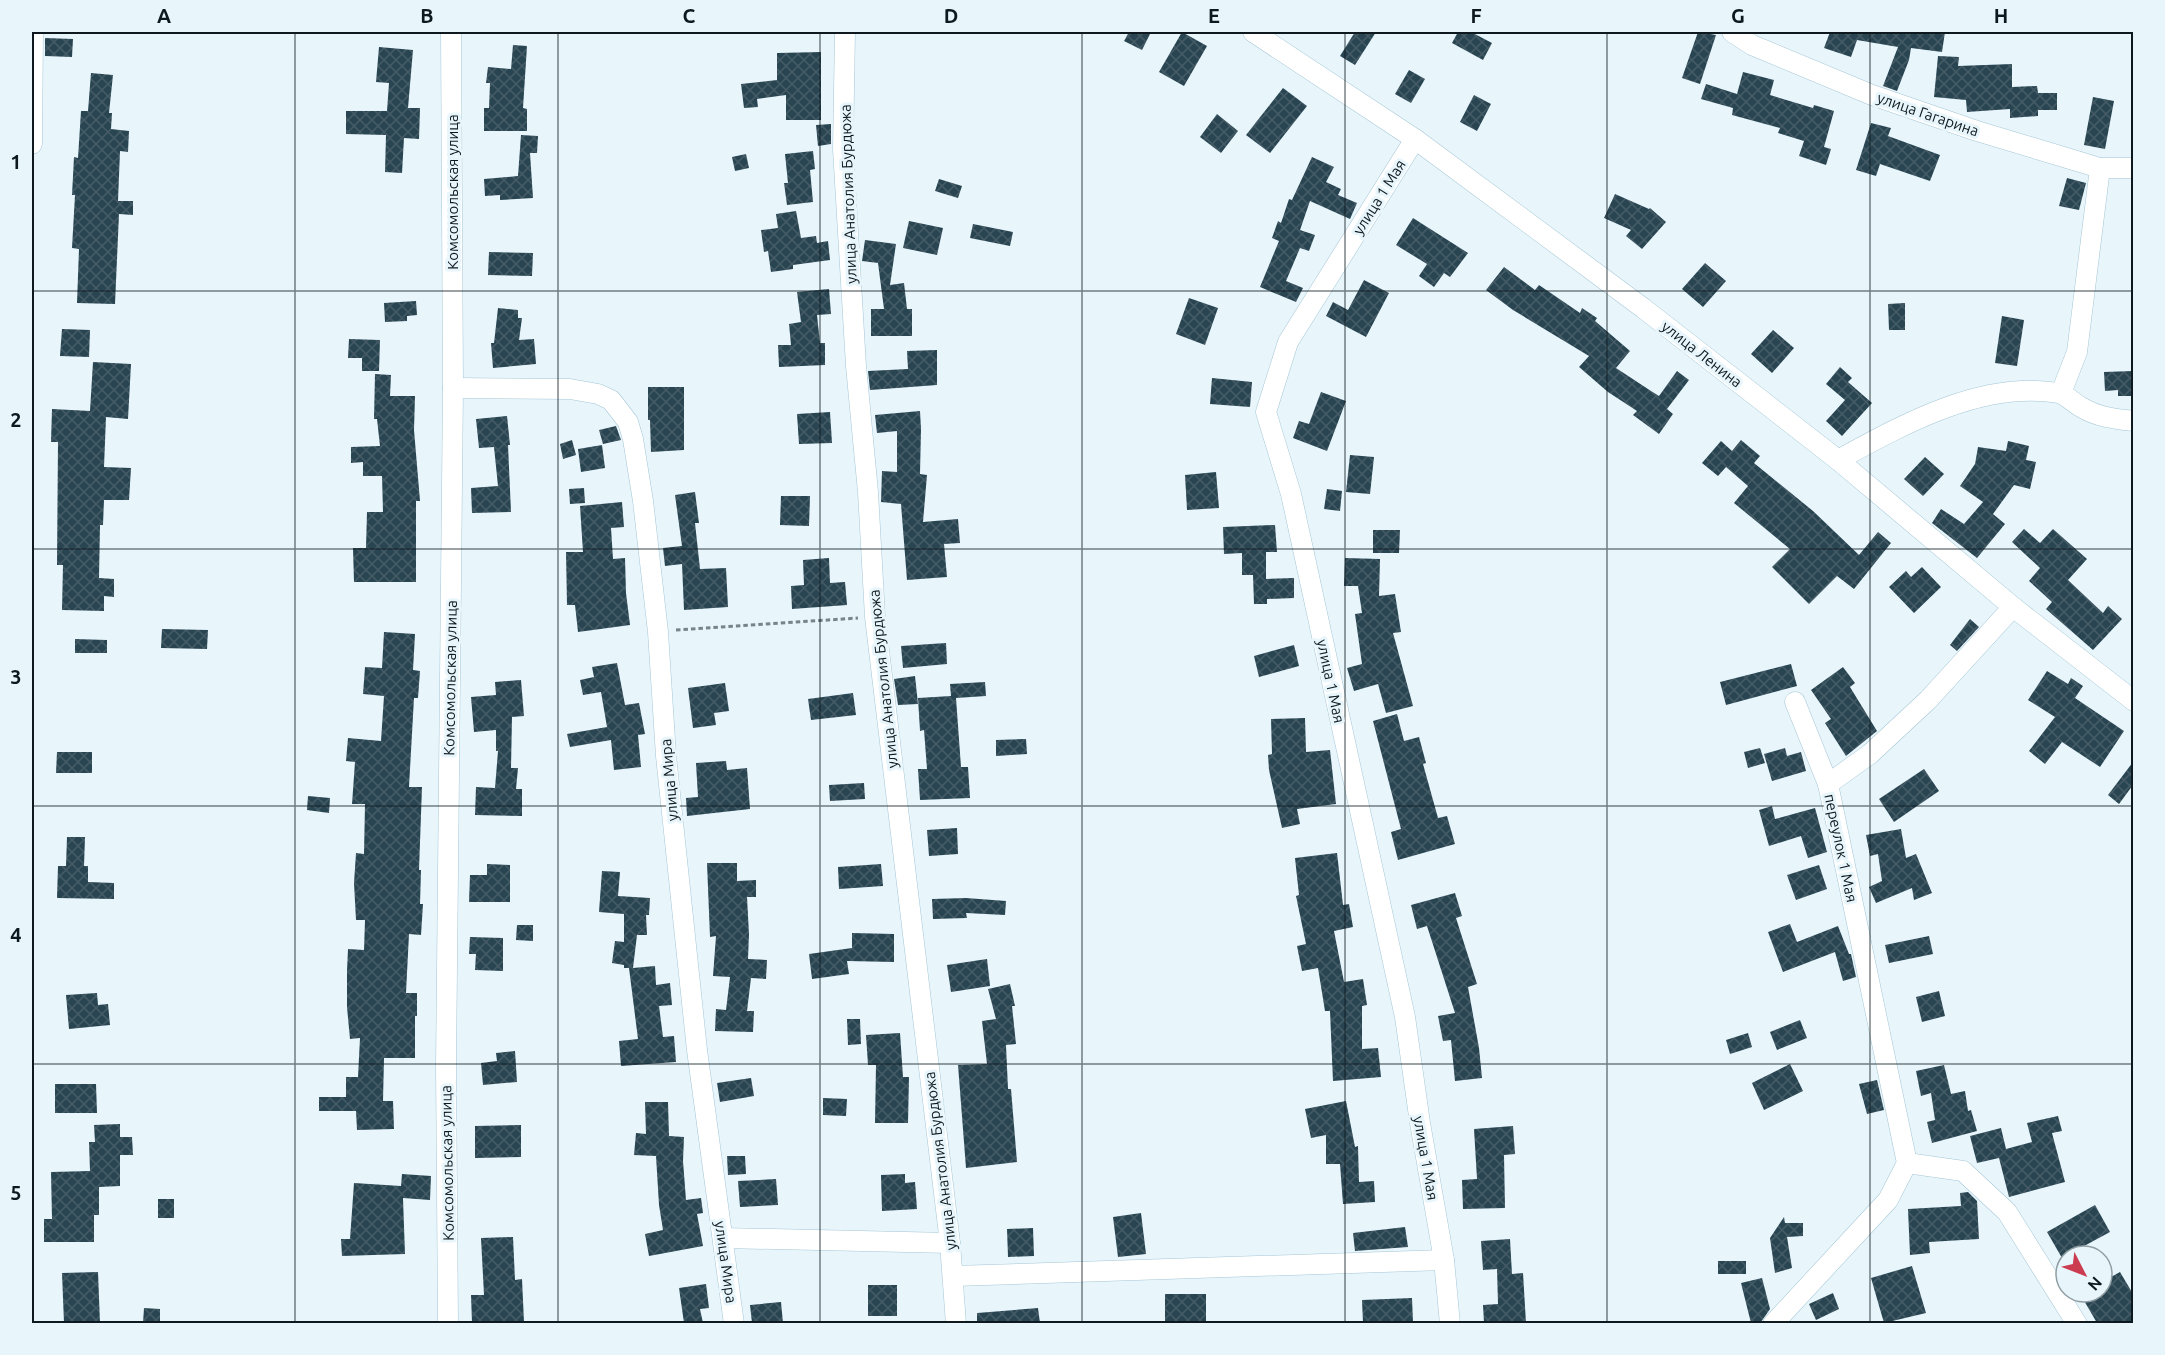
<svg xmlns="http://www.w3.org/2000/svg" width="2165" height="1355" viewBox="0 0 2165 1355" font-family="Ubuntu,sans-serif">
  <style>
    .building { fill: url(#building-cross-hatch) }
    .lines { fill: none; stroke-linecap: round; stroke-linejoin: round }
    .street-casing { stroke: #a5c6d5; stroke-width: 21 }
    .path { stroke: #77848a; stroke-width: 3; stroke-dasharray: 4.5 3; stroke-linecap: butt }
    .street { stroke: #fff; stroke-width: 20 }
    .grid { fill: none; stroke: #0d191e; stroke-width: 1.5; stroke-opacity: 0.55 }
    .labels { text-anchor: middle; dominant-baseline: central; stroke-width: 6; stroke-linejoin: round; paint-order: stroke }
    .street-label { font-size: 15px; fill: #0d191e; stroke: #e8f6fc }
    .neatline { fill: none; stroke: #0d191e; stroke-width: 2 }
    .grid-label { font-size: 20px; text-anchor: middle; font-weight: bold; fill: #0d191e }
  </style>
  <defs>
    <pattern id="building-cross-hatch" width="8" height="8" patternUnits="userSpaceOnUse" patternTransform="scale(1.5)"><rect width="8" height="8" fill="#294552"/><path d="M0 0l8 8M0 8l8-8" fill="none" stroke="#455c67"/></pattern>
  </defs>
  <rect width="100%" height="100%" fill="#e8f6fc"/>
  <g class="building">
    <polygon points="1129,32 1151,32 1142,50 1124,41"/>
    <polygon points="1182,32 1207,46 1184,86 1159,72"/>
    <polygon points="1355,32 1376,32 1355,65 1340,56"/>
    <polygon points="1458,32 1471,32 1492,43 1483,60 1452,43"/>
    <polygon points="1698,32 1716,35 1700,84 1682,78"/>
    <polygon points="1830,32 1945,32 1942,52 1911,48 1909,60 1897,91 1883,86 1898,47 1857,40 1851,57 1824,48"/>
    <polygon points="45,38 73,39 72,57 45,56"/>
    <polygon points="513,45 527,46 523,108 527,109 527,131 484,131 484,108 489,108 490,83 486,83 488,67 511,69"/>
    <polygon points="379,47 413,50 408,108 420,108 419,139 404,138 402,173 385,172 386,135 346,134 346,111 387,111 389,83 376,82"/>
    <polygon points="821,52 821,120 786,120 786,95 757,99 758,107 744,108 741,84 777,80 777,53"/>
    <polygon points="1938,56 1959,57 1958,66 2012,64 2012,87 2037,86 2038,93 2057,93 2057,110 2038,110 2038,116 2010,118 2010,109 1967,112 1966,100 1934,97"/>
    <polygon points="1409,70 1425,79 1411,103 1395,94"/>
    <polygon points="1743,72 1774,80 1770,95 1813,108 1814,105 1834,111 1824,147 1831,149 1826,165 1799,156 1804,141 1778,133 1780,128 1732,115 1733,108 1701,99 1706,84 1737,94"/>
    <polygon points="91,73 113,75 109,113 112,113 111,129 129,131 128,152 120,151 118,201 133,201 133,215 119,214 115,304 77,303 79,249 72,248 75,195 72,195 74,157 78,158 81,111 88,111"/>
    <polygon points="1283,88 1307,106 1270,153 1246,135"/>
    <polygon points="1474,95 1491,104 1477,131 1460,122"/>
    <polygon points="2093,97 2114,101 2105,149 2084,145"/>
    <polygon points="1217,114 1238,131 1221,153 1200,137"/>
    <polygon points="1871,123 1891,128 1888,136 1940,155 1930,181 1880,164 1876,176 1856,170"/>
    <polygon points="831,124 831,144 818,146 816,125"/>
    <polygon points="521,135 538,136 537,153 530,153 533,198 500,200 500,195 485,196 484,179 518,176"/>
    <polygon points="813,151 815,169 810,170 813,202 787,205 784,183 788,183 785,154"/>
    <polygon points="746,154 749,168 735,171 732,157"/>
    <polygon points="1312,157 1334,167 1326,182 1341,189 1338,195 1357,203 1350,219 1310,201 1300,230 1315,235 1309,251 1300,248 1286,281 1303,288 1296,302 1260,287 1279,241 1272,238 1278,221 1281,223 1289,199 1292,200"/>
    <polygon points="2067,178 2086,183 2079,210 2059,206"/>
    <polygon points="939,179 962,186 958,198 935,191"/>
    <polygon points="1615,194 1649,209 1650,208 1666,222 1642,249 1626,236 1631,230 1604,218"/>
    <polygon points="796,211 801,238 816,236 817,243 828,241 830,260 793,265 793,269 771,272 768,251 764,252 761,230 778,228 776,214"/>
    <polygon points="1413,218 1468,253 1450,277 1444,273 1434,287 1419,276 1427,264 1396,245"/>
    <polygon points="909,221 943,228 937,255 903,248"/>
    <polygon points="973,224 1013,232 1010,246 970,238"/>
    <polygon points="865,240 896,244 890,285 904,283 907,309 912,309 912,336 871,336 871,309 884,309 878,263 862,261"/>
    <polygon points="489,252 533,253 532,276 488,275"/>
    <polygon points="1705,263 1726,281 1703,307 1682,289"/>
    <polygon points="1504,267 1535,290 1539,285 1580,313 1582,308 1597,318 1595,321 1630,351 1616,368 1651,391 1659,396 1677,371 1689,380 1667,409 1673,414 1659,434 1633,415 1637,411 1608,392 1579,367 1589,356 1513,310 1486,290"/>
    <polygon points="1364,280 1389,293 1366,337 1326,316 1333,302 1348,310"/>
    <polygon points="829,289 831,314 817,315 820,343 825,343 825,365 779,367 778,345 791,345 789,324 801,322 797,292"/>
    <polygon points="1189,298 1218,308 1205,345 1176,334"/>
    <polygon points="416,301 417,315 407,316 407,321 385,322 384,303"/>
    <polygon points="1905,303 1905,330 1889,330 1888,304"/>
    <polygon points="498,308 518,310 518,318 522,318 519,340 534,339 536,364 493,368 491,343 494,343"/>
    <polygon points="2002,316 2024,320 2017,366 1995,363"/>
    <polygon points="62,329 90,330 89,357 60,356"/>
    <polygon points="1773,330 1794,348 1772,373 1751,354"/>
    <polygon points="349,339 380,340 379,371 362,371 362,358 348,358"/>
    <polygon points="937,350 937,385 870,390 868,371 908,369 907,351"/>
    <polygon points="93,362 131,364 128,419 106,417 104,467 131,468 129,500 104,500 103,525 100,525 99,578 114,579 114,597 104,596 104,611 62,610 63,565 57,565 58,442 51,442 52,409 90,411"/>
    <polygon points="1840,367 1852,378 1848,382 1872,403 1842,436 1826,421 1845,400 1826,384"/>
    <polygon points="2133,371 2133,396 2118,396 2118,390 2105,391 2104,372"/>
    <polygon points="375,374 391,375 390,396 415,396 414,430 420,501 416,501 416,582 354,582 353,548 366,548 367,512 383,512 382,476 363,476 363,462 351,463 351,447 380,446 377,419 374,419"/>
    <polygon points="1212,378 1252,382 1250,407 1210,404"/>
    <polygon points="648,387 684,387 684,450 651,452 650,420 648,420"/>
    <polygon points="1321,392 1346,401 1327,451 1293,438 1299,421 1309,424"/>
    <polygon points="920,411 921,429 920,474 927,475 923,522 958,519 960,543 944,544 947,577 907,580 901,504 881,502 882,471 897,472 897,431 877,433 875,415"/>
    <polygon points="830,412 832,443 799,444 797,414"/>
    <polygon points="507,416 510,445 508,445 511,512 472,513 471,488 498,486 494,447 479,448 476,419"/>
    <polygon points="616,426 621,440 603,444 599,430"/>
    <polygon points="572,440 576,455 563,459 560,444"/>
    <polygon points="1741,440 1760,456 1754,463 1813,511 1859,555 1878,532 1891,543 1854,589 1837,576 1809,604 1772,567 1790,549 1734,503 1748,486 1726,467 1718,476 1702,463 1721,441 1732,451"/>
    <polygon points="2008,441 2029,446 2026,460 2036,462 2030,489 2014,485 1993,514 2005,524 1977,558 1932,523 1941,509 1964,524 1983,502 1960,486 1975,464 1978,447 2006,451"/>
    <polygon points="602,445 605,468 581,472 578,449"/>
    <polygon points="1350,455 1374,457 1370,494 1346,492"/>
    <polygon points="1925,457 1944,474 1923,496 1904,479"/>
    <polygon points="1216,472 1219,508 1187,510 1185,475"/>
    <polygon points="584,488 585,503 570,504 569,489"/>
    <polygon points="1327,489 1342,491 1340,511 1324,509"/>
    <polygon points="695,492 699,523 695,523 700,569 726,568 728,607 684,610 682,564 665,566 663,548 682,546 675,495"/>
    <polygon points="781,496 810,496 809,526 780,525"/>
    <polygon points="622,502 624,527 611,528 613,559 625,558 626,593 630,625 578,632 575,605 567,605 566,552 583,552 580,506"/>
    <polygon points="1275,525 1277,552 1266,552 1266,579 1294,578 1294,598 1267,599 1267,604 1254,604 1253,575 1242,575 1242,553 1224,554 1223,527"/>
    <polygon points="2024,529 2040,543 2053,529 2087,559 2068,580 2103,613 2108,606 2122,619 2093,650 2046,609 2052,602 2029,581 2040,568 2012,542"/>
    <polygon points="1373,530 1400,530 1399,553 1373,553"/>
    <polygon points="829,558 830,583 845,582 847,605 792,609 791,586 804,585 803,560"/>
    <polygon points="1345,558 1380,559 1379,596 1395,594 1401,632 1393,633 1413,706 1386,713 1378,684 1354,691 1347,668 1362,664 1355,614 1362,613 1358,586 1344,586"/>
    <polygon points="1922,567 1941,587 1914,613 1889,587 1906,571 1911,577"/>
    <polygon points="1970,619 1979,627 1957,651 1950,645"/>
    <polygon points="162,629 208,630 207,649 161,648"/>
    <polygon points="384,632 415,634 413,670 420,671 418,698 414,698 409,787 422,787 419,870 421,870 420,904 423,904 421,935 409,934 406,993 417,993 417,1016 415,1016 415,1058 384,1058 383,1101 393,1101 394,1129 357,1130 356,1111 319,1111 319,1097 346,1097 346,1077 358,1077 360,1038 350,1039 347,1007 347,971 348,949 364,950 365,920 356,920 354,883 356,853 364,854 365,804 352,804 355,762 346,761 348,738 381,741 384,696 363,694 365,667 382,668"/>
    <polygon points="75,639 107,640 107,653 75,653"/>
    <polygon points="946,643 947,664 903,668 901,646"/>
    <polygon points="1294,645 1299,666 1259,677 1254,656"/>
    <polygon points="617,663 625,705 639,703 645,734 638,735 641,767 614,770 611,740 570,747 567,734 607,727 601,692 583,695 580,680 594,677 592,667"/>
    <polygon points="1791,664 1797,686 1726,705 1720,682"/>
    <polygon points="1843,667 1855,683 1850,687 1877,731 1846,756 1825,723 1831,719 1811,690"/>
    <polygon points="2047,671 2068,684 2071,678 2083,686 2075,698 2124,731 2100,767 2062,742 2045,764 2029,751 2055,717 2028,700"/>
    <polygon points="915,676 918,704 898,705 894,679"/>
    <polygon points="521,680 524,716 512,717 511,768 518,768 516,789 522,789 522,816 475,815 476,787 495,788 498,751 496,751 496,730 474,732 471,697 496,695 495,682"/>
    <polygon points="985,682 986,696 956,698 961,767 968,767 970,798 920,800 918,769 927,769 924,730 920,731 918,698 951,696 950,684"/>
    <polygon points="725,683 729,711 714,713 716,725 693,728 688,688"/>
    <polygon points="853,693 856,715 811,720 808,699"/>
    <polygon points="1397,714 1404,741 1419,737 1426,763 1423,764 1438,818 1447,816 1455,844 1398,860 1391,832 1401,829 1373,721"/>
    <polygon points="1305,718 1306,752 1330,750 1336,804 1297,809 1300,824 1282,828 1269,770 1268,755 1272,754 1271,719"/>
    <polygon points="1026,739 1027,754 996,756 996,740"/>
    <polygon points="1760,748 1765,763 1748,768 1744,752"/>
    <polygon points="1785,748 1787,756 1801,752 1806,771 1772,781 1764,754"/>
    <polygon points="57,752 92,752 92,773 56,773"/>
    <polygon points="726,761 727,770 747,768 750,809 687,816 686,798 698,797 696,763"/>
    <polygon points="2133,762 2133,785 2119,804 2108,795"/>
    <polygon points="1924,769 1939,791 1894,822 1879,799"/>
    <polygon points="864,783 865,799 830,801 829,785"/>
    <polygon points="308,796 330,798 329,813 307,810"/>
    <polygon points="1772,806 1775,819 1815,808 1827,852 1808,858 1801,836 1769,846 1759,810"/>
    <polygon points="957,828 958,854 929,856 927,830"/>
    <polygon points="1901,829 1906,858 1916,854 1932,893 1914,900 1912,888 1876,903 1869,887 1882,881 1878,854 1870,856 1866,835"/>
    <polygon points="67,837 85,837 84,866 88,866 88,882 114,883 114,899 57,898 58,866 66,866"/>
    <polygon points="1337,853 1343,905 1349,904 1353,927 1334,931 1344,982 1363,979 1367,1005 1362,1006 1362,1049 1378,1048 1381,1077 1333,1081 1330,1011 1325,1011 1318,968 1302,971 1297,946 1306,944 1296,896 1299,895 1295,858"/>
    <polygon points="707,863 737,863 737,881 756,880 756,897 747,897 749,934 748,959 767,960 766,979 751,978 747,1011 754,1011 753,1032 715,1031 716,1009 726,1010 730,977 713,976 716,936 710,937"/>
    <polygon points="487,864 510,865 510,902 469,902 470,875 487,875"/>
    <polygon points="881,864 883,886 839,889 838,867"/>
    <polygon points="1819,865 1827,889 1796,900 1787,875"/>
    <polygon points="602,871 620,872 618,896 650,898 649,915 646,915 647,935 637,935 633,968 655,966 656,985 670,983 672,1005 659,1006 663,1037 674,1036 676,1062 621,1066 619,1041 638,1039 629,968 624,968 624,965 612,963 615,941 624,942 624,914 599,912"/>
    <polygon points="1455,893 1462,916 1456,918 1477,984 1468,987 1479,1048 1482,1078 1455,1081 1451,1040 1443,1041 1438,1016 1455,1013 1427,926 1417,929 1411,905"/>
    <polygon points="966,898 1006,901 1005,915 966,913 967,918 933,919 932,899"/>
    <polygon points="1790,924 1797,942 1838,926 1849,954 1851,954 1856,977 1843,981 1835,952 1783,972 1768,932"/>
    <polygon points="517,925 533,925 533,941 516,940"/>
    <polygon points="852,933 894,934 894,962 847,961 849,974 812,979 809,954 852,948"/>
    <polygon points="1929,936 1933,954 1889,963 1885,945"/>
    <polygon points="470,937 503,938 503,971 475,970 476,954 469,954"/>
    <polygon points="987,959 990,986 951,992 947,965"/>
    <polygon points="1010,984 1015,1006 1012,1006 1016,1044 1006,1045 1008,1089 1011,1089 1017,1162 966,1168 958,1065 987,1064 982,1021 996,1019 988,989"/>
    <polygon points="1939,991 1945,1016 1922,1022 1916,997"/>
    <polygon points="97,993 98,1005 108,1004 110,1025 69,1029 66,995"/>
    <polygon points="847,1019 860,1019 861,1044 848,1045"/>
    <polygon points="1800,1020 1807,1038 1777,1050 1770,1032"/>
    <polygon points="900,1033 903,1077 909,1077 908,1123 875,1123 876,1065 868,1065 866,1035"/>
    <polygon points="1748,1033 1752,1047 1730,1054 1726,1040"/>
    <polygon points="515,1051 517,1082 483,1085 481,1063 497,1061 496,1053"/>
    <polygon points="1790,1064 1803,1091 1764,1110 1752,1083"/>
    <polygon points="1944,1065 1951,1094 1965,1091 1968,1111 1971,1110 1977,1131 1932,1143 1927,1122 1935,1120 1931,1093 1921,1096 1916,1071"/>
    <polygon points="751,1078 754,1096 720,1102 717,1083"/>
    <polygon points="1877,1080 1884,1110 1867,1114 1859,1084"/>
    <polygon points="55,1084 96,1084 97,1113 55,1113"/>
    <polygon points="823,1098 847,1099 846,1116 823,1115"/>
    <polygon points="1346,1101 1355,1147 1358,1146 1359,1182 1374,1181 1375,1202 1343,1204 1340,1164 1326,1164 1326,1135 1311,1138 1305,1109"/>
    <polygon points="645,1102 668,1102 669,1136 684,1137 683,1161 686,1200 701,1198 703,1213 697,1214 703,1246 649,1256 645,1234 663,1230 659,1205 656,1156 634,1155 636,1133 646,1134"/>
    <polygon points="2058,1116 2062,1131 2052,1133 2065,1182 2009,1197 1999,1158 1977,1163 1970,1136 2001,1128 2006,1149 2032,1142 2027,1123"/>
    <polygon points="120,1124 120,1137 132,1137 133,1155 120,1155 120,1186 99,1187 99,1215 94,1215 94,1242 44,1242 44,1219 52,1219 51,1172 90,1171 89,1142 95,1142 94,1125"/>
    <polygon points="521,1125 521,1157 475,1158 475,1126"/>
    <polygon points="1513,1126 1515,1154 1504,1155 1505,1208 1463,1209 1462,1180 1477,1179 1474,1129"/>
    <polygon points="727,1156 745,1156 746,1174 728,1175"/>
    <polygon points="402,1174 431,1176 430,1200 403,1198 405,1254 342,1256 341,1239 350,1239 354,1183 401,1186"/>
    <polygon points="905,1174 905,1183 915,1182 917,1209 882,1211 881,1175"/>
    <polygon points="776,1179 778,1205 740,1207 738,1181"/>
    <polygon points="1968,1192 1977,1201 1979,1239 1929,1242 1930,1253 1910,1255 1908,1209 1961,1206 1960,1193"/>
    <rect x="158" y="1199" width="16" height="19"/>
    <polygon points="2095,1205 2110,1232 2062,1258 2047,1232"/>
    <polygon points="1141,1213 1146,1254 1118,1257 1113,1217"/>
    <polygon points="1784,1217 1785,1223 1803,1223 1803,1236 1787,1237 1792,1268 1775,1273 1770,1238"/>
    <polygon points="1405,1227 1408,1247 1355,1251 1353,1233"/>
    <polygon points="1033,1228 1034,1256 1008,1257 1007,1229"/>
    <polygon points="513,1237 515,1280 522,1279 524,1322 472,1323 471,1295 484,1295 481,1238"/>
    <polygon points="1510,1239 1512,1274 1523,1273 1526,1323 1484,1323 1483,1305 1498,1304 1497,1269 1483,1270 1481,1241"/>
    <rect x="1718" y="1261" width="28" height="13"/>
    <polygon points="1912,1266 1926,1313 1884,1323 1871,1278"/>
    <polygon points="98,1272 100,1323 64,1323 62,1273"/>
    <polygon points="2120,1272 2133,1294 2133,1323 2097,1323 2079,1292 2102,1292 2102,1282"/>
    <polygon points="1762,1278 1770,1309 1761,1322 1751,1323 1741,1283"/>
    <polygon points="706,1284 709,1308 700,1309 703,1323 684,1323 679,1288"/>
    <rect x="868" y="1285" width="29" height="31"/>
    <polygon points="1833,1293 1839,1309 1816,1320 1809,1304"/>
    <rect x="1165" y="1294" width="41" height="29"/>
    <polygon points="1412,1298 1413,1322 1363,1323 1362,1300"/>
    <polygon points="781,1302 783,1323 752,1323 750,1305"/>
    <polygon points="144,1308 160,1309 160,1323 143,1323"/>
    <polygon points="1038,1308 1040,1323 977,1323 977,1313"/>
  </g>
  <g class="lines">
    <g class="street-casing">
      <g id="street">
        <polyline points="845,32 843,149 856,366 868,492 875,617 950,1243 956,1324"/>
        <polyline points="1253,32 1415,139 1643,308 1838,460 2013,607 2134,701"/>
        <polyline points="1732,32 1752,45 1872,95 1977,131 2100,168 2134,168"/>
        <polyline points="1415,139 1288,342 1266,412 1291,494 1405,1017 1420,1123 1444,1260 1450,1324"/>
        <polyline points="32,144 33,32"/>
        <polyline points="453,388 570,389 598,394 611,400 628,422 633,439 643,501 658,632 666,756 697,1050 734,1324"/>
        <polyline points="2061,393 2077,352 2100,168"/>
        <path d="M1838,460C1902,425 1982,380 2058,393C2066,394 2073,403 2081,407C2097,417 2115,419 2134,421"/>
        <polyline points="1795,702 1828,784"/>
        <polyline points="1907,1163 1963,1171 2007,1212 2077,1324"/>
        <polyline points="723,1238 950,1243"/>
        <polyline points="953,1276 1444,1260"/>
        <polyline points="448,1324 446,1066 453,388 451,32"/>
        <polyline points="1773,1324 1888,1200 1907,1163 1828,784 1870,754 1928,700 2013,607"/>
      </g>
    </g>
    <polyline class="path" points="676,630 858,618"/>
    <use href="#street" class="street"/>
  </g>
  <path class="grid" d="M295,32V1324M558,32V1324M820,32V1324M1082,32V1324M1345,32V1324M1607,32V1324M1870,32V1324M32,291H2134M32,549H2134M32,806H2134M32,1064H2134"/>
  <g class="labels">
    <g class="street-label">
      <text transform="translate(1928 114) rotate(19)">улица Гагарина</text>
      <text transform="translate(452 192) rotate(-90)">Комсомольская улица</text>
      <text transform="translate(848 194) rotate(-92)">улица Анатолия Бурдюжа</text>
      <text transform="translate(1379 197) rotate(-58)">улица 1 Мая</text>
      <text transform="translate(1702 354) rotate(38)">улица Ленина</text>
      <text transform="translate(450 678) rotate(-89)">Комсомольская улица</text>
      <text transform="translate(883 679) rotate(-96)">улица Анатолия Бурдюжа</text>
      <text transform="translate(1331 681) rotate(78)">улица 1 Мая</text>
      <text transform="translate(669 780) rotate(-95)">улица Мира</text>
      <text transform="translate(1841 848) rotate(78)">переулок 1 Мая</text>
      <text transform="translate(1426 1158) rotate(80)">улица 1 Мая</text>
      <text transform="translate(940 1161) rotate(-97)">улица Анатолия Бурдюжа</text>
      <text transform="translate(447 1163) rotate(-91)">Комсомольская улица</text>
      <text transform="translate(726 1262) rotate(82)">улица Мира</text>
    </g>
  </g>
  <rect width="2165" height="1355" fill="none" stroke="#e8f6fc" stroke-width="66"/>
  <g transform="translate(2084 1274) rotate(132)"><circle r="28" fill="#e8f6fc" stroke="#909ea3" stroke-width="1.5"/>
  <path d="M0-4.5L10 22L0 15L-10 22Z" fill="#cc3c51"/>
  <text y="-9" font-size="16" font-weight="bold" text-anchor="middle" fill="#0d191e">N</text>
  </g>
  <rect x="33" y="33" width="2099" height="1289" class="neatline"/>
  <g class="grid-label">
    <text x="164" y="23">A</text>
    <text x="427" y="23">B</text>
    <text x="689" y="23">C</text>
    <text x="951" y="23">D</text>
    <text x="1214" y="23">E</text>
    <text x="1476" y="23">F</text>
    <text x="1738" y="23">G</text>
    <text x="2001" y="23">H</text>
    <text x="16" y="169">1</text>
    <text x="16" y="427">2</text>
    <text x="16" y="684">3</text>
    <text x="16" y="942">4</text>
    <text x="16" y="1200">5</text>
  </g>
</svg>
